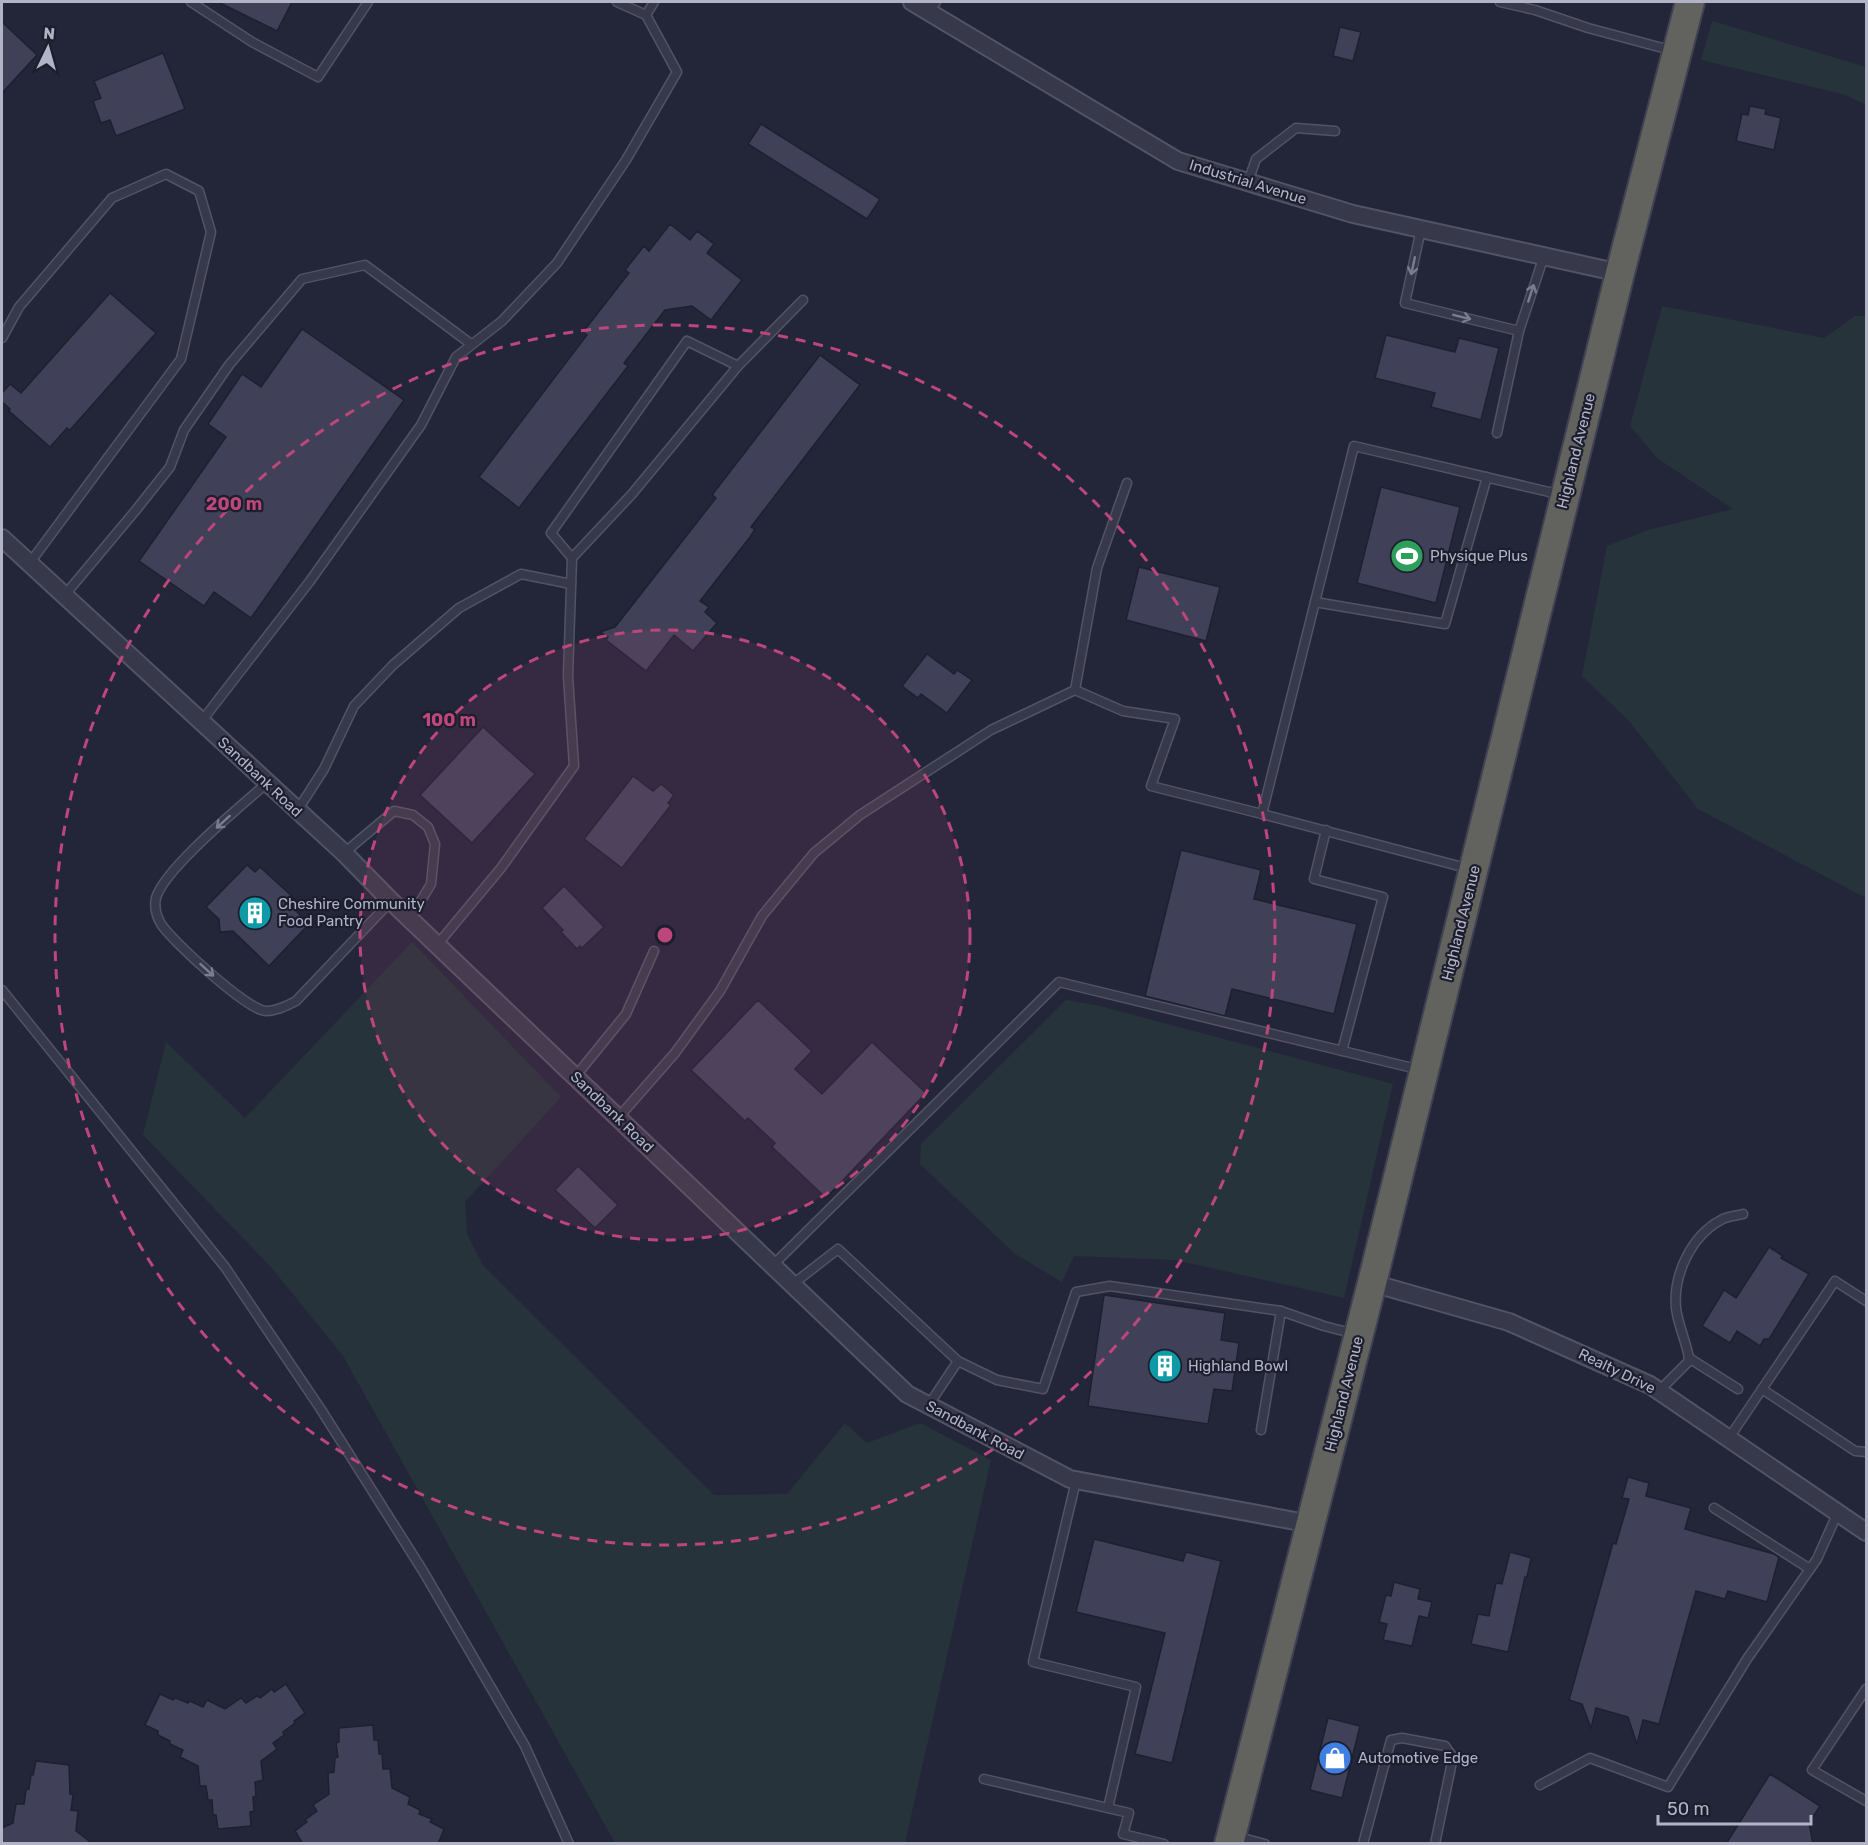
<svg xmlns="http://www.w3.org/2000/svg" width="1868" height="1845" viewBox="0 0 1868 1845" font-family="Rubik,sans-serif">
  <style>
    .green { fill: #26333b }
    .building { fill: #404159; stroke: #1e2030; stroke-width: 1.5 }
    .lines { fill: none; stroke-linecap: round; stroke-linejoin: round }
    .service-casing { stroke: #525364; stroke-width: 11 }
    .minor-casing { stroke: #525364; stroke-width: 20 }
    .trunk-casing { stroke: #3f4051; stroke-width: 32 }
    .service { stroke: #37394a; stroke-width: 8 }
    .minor { stroke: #37394a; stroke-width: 16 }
    .trunk { stroke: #62625f; stroke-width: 28 }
    .oneway { stroke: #7b7c8e }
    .ring { fill: none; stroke: #bd467b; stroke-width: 3; stroke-dasharray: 10 8 }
    .labels { text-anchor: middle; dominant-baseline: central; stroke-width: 4.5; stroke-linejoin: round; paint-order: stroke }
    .street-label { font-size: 15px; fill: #b2b3c5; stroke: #1c1e2e }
    .poi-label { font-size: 15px; fill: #b2b3c5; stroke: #1c1e2e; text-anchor: start }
    .centre { fill: #bd467b; stroke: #1c1e2e; stroke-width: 3 }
    .ring-label { font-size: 18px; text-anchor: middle; font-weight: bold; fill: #bd467b; stroke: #1c1e2e; stroke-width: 4.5; stroke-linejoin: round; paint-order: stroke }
  </style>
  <rect width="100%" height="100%" fill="#232639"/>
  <g class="green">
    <polygon points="1712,21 1866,67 1866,105 1846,95 1701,60"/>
    <polygon points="1662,306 1824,338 1855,316 1866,316 1866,898 1698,809 1629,721 1582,676 1607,546 1648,530 1733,509 1657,458 1630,426"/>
    <polygon points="412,942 561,1097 465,1202 467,1234 483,1265 714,1495 787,1494 845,1423 867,1443 920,1423 991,1460 905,1843 615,1843 343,1356 271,1267 143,1135 166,1042 245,1118"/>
    <polygon points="1066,1000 1096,1005 1393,1084 1344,1298 1175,1260 1074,1256 1062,1282 1015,1254 920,1164 921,1144"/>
  </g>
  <g class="building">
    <polygon points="218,2 292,2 277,31"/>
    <polygon points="2,22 37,55 2,93"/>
    <polygon points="1340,27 1361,32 1353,61 1333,56"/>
    <polygon points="163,53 185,109 116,136 110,120 101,123 93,101 101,98 94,81"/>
    <polygon points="1750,106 1766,109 1765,114 1781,118 1774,150 1736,141 1742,114 1748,115"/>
    <polygon points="761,124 880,199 867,219 748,144"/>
    <polygon points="670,224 690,240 697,231 714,244 707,253 742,280 711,320 692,306 665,310 624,363 628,366 519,508 479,477 587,335 583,332 629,273 625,270 644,246 649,251"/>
    <polygon points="110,293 156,333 70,430 67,428 50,447 9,411 10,409 2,402 2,393 10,384 21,393"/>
    <polygon points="302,329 404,400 251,618 214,592 204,606 139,561 226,437 208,424 242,374 261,387"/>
    <polygon points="1386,335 1455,352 1459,338 1499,348 1481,420 1431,407 1435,393 1375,378"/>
    <polygon points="820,355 860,385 751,527 755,529 750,537 700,601 709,607 705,612 717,623 693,651 674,635 646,671 606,640 608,637 600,632 615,627 716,498 712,495"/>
    <polygon points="1381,487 1460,507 1436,603 1357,583"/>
    <polygon points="1139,567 1220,587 1206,641 1126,620"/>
    <polygon points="927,654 954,674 957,670 972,680 947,713 921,694 918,698 902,686"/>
    <polygon points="483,727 535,774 472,843 420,795"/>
    <polygon points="633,776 653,791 661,784 674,795 668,803 671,805 622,868 584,839"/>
    <polygon points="1181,850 1261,870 1254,899 1357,924 1334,1014 1232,989 1225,1016 1145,996"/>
    <polygon points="247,865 255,872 260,867 294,898 289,904 309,924 269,966 233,931 220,932 219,919 206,907"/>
    <polygon points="564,886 604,927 582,948 580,946 577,949 561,932 563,930 542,908"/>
    <polygon points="758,1000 812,1051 795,1069 822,1094 872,1042 926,1093 826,1198 772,1147 775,1143 748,1118 745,1121 691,1070"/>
    <polygon points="578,1166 618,1205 595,1228 555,1190"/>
    <polygon points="1769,1247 1783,1256 1781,1258 1809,1274 1769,1339 1764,1339 1760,1346 1737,1331 1730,1343 1702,1326 1724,1290 1736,1298"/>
    <polygon points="1104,1295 1225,1313 1221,1340 1239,1343 1232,1391 1214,1389 1208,1424 1088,1406"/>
    <polygon points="1628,1477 1649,1483 1646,1496 1691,1508 1685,1529 1774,1554 1779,1557 1767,1602 1728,1591 1725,1599 1696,1591 1659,1724 1643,1720 1637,1744 1628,1717 1596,1708 1591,1728 1582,1704 1569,1700 1613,1543 1616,1544 1629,1499 1622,1498"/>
    <polygon points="1094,1539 1183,1561 1186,1552 1221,1561 1172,1763 1135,1754 1165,1633 1076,1612"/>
    <polygon points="1510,1552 1531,1558 1527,1577 1525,1577 1508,1652 1471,1644 1478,1614 1489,1616 1496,1583 1502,1584"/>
    <polygon points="1394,1582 1420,1589 1418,1599 1432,1602 1428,1618 1419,1616 1412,1646 1383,1640 1387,1624 1379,1622 1386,1595 1391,1596"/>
    <polygon points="286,1684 305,1713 294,1721 295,1723 283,1732 284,1735 273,1743 277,1749 261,1761 263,1780 255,1782 256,1796 253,1797 254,1811 250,1812 251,1826 218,1829 216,1815 213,1815 212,1800 208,1800 206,1786 200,1786 198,1766 180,1757 183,1750 170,1744 170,1741 158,1735 158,1731 145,1725 160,1694 173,1700 176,1698 188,1703 190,1701 203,1707 207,1700 225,1709 241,1698 246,1703 257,1696 260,1698 272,1689 274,1692"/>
    <polygon points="1328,1718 1360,1726 1342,1798 1310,1790"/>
    <polygon points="373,1725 374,1740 378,1740 379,1754 382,1754 383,1769 390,1769 392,1788 410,1797 408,1804 420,1810 419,1814 432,1819 430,1822 444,1829 438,1844 303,1844 295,1831 307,1822 305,1820 317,1811 313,1805 329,1794 328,1773 334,1772 335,1758 338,1757 336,1743 339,1742 339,1728"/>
    <polygon points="36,1761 69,1765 70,1794 73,1795 71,1810 78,1811 76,1831 93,1844 2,1844 2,1828 13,1823 16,1804 24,1804 26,1790 29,1789 31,1775 33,1775"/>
    <polygon points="1770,1774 1820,1806 1809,1823 1813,1844 1726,1844"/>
  </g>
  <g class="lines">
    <g class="service-casing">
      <g id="service">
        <polyline points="191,2 252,42 318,77 368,2"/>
        <polyline points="1500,2 1535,10 1588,28 1674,51"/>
        <polyline points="928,12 936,2"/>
        <polyline points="646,15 654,2"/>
        <polyline points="1248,182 1256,159 1296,128 1335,131"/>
        <polyline points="1421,229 1405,303 1519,331"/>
        <polyline points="2,338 19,307 112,198 166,174 199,191 211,232 181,359 29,564"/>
        <polyline points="1497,433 1519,331 1544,256"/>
        <polyline points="1127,483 1097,568 1075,690 1123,711 1175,719 1151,786 1262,814"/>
        <polyline points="572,558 551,533 687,341 738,366"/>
        <polyline points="64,596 136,510 170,467 184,430 229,365 302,279 365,265 471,344"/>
        <polyline points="1315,602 1445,624 1487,477"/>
        <polyline points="201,722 310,581 421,425 456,357 502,321 557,263 626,160 677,72 646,15 617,2"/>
        <path d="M267,783C241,806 164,869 156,898C154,907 157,917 161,924C172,941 248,1011 266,1011C277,1011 287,1006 296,1001L391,901"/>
        <polyline points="297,811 324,769 354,706 393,665 459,608 521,574 571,584"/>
        <polyline points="1326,830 1314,879 1383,897 1342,1051"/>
        <polyline points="344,853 394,811 413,815 428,827 435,844 431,884 410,919"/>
        <polyline points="1470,869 1262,814 1354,446 1562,495"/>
        <polyline points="437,945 501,868 574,766 568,676 572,558 632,494 738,366 803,300"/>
        <polyline points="2,990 225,1267 320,1408 423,1571 525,1746 569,1844"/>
        <polyline points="575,1077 626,1014 654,951"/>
        <polyline points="618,1118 675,1053 720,991 762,916 814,853 860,815 991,730 1075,690"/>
        <polyline points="773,1265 1059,982 1421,1070"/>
        <polyline points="793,1284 838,1249 958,1361 997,1380 1043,1389 1076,1292 1110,1286 1281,1311 1324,1326 1355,1334"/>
        <polyline points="1689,1358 1738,1389"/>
        <polyline points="1762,1389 1855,1451 1866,1452"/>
        <path d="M1659,1391L1688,1362L1689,1358C1686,1341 1678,1325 1676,1308C1673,1275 1691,1236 1721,1220C1727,1216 1736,1216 1743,1214"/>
        <polyline points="928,1406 958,1361"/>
        <polyline points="1261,1430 1281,1311"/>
        <polyline points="1729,1438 1835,1281 1866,1301"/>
        <polyline points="1076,1481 1033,1662 1136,1687 1108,1808"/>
        <polyline points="1714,1508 1810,1569"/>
        <polyline points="1866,1689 1812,1770 1866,1801"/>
        <polyline points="984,1779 1129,1813 1123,1834 1164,1844"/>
        <polyline points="1540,1785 1590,1758 1668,1787 1747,1659 1817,1559 1838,1512"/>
        <polyline points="1235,1836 1265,1844"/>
        <polyline points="1363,1844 1391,1740 1402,1738 1445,1746 1453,1757 1435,1844"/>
      </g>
    </g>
    <g class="minor-casing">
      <g id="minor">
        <polyline points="912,2 1178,161 1353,214 1620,273"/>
        <polyline points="2,538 344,853 391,901 907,1394 1070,1479 1311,1524"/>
        <polyline points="1372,1283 1509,1322 1650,1385 1866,1532"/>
      </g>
    </g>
    <g class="trunk-casing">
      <polyline id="trunk" points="1229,1844 1372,1283 1620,273 1690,2"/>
    </g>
    <use href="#service" class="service"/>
    <use href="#minor" class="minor"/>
    <use href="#trunk" class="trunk"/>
  </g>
  <defs><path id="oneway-shaft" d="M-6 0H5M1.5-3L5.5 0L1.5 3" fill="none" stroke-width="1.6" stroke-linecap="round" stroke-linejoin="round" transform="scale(1.5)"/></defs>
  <g class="oneway">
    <use href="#oneway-shaft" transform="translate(1413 266) rotate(102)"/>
    <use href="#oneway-shaft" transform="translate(1531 293) rotate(-72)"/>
    <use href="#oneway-shaft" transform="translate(1462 317) rotate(14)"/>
    <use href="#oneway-shaft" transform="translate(223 822) rotate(138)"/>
    <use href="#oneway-shaft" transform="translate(207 970) rotate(42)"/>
  </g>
  <circle cx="665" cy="935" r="305" fill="#bd467b" fill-opacity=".12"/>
  <g class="ring">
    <circle cx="665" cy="935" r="305"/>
    <circle cx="665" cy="935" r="610"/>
  </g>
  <defs>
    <g id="stadium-disc" transform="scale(1.725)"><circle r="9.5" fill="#2e9e5b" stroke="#1c1e2e"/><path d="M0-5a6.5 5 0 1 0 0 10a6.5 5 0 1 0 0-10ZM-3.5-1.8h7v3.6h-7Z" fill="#fff"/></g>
    <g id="building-disc" transform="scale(1.725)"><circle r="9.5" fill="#0f9aa8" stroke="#1c1e2e"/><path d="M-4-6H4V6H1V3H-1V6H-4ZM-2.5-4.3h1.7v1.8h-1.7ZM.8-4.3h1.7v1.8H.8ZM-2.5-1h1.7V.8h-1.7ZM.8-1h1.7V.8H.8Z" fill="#fff"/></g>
    <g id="shop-disc" transform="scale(1.725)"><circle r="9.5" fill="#3f7fe0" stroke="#1c1e2e"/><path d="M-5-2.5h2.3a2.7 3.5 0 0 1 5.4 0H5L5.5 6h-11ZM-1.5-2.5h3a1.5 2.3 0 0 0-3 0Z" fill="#fff"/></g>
  </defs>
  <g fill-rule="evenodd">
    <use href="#stadium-disc" x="1407" y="556"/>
    <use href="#building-disc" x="255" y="913"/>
    <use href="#building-disc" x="1165" y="1366"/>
    <use href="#shop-disc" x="1335" y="1758"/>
  </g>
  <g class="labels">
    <g class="street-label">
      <text transform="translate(1248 182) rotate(17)">Industrial Avenue</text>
      <text transform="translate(1576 451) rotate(-76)">Highland Avenue</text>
      <text transform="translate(260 777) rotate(43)">Sandbank Road</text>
      <text transform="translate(1461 923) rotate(-76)">Highland Avenue</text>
      <text transform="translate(612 1112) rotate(44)">Sandbank Road</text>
      <text transform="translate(1617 1371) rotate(26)">Realty Drive</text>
      <text transform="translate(1344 1394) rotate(-76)">Highland Avenue</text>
      <text transform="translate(975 1430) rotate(28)">Sandbank Road</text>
    </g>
    <g class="poi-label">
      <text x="1430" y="556">Physique Plus</text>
      <text x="278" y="904">Cheshire Community<tspan x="278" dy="17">Food Pantry</tspan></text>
      <text x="1188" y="1366">Highland Bowl</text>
      <text x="1358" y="1758">Automotive Edge</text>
    </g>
  </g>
  <circle cx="665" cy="935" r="9" class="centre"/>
  <g class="ring-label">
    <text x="234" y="510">200 m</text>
    <text x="449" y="726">100 m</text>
  </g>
  <rect width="1868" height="1845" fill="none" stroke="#b2b3c5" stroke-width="6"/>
  <g transform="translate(48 48) rotate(5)" stroke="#1c1e2e" stroke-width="4.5" paint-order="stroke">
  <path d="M0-4.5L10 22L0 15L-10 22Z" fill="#b2b3c5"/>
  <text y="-9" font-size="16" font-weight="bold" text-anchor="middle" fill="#b2b3c5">N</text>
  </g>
  <path d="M1658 1815v9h153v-9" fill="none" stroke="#b2b3c5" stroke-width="3"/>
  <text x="1667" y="1815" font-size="18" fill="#b2b3c5" stroke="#1c1e2e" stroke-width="4.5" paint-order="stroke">50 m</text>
</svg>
